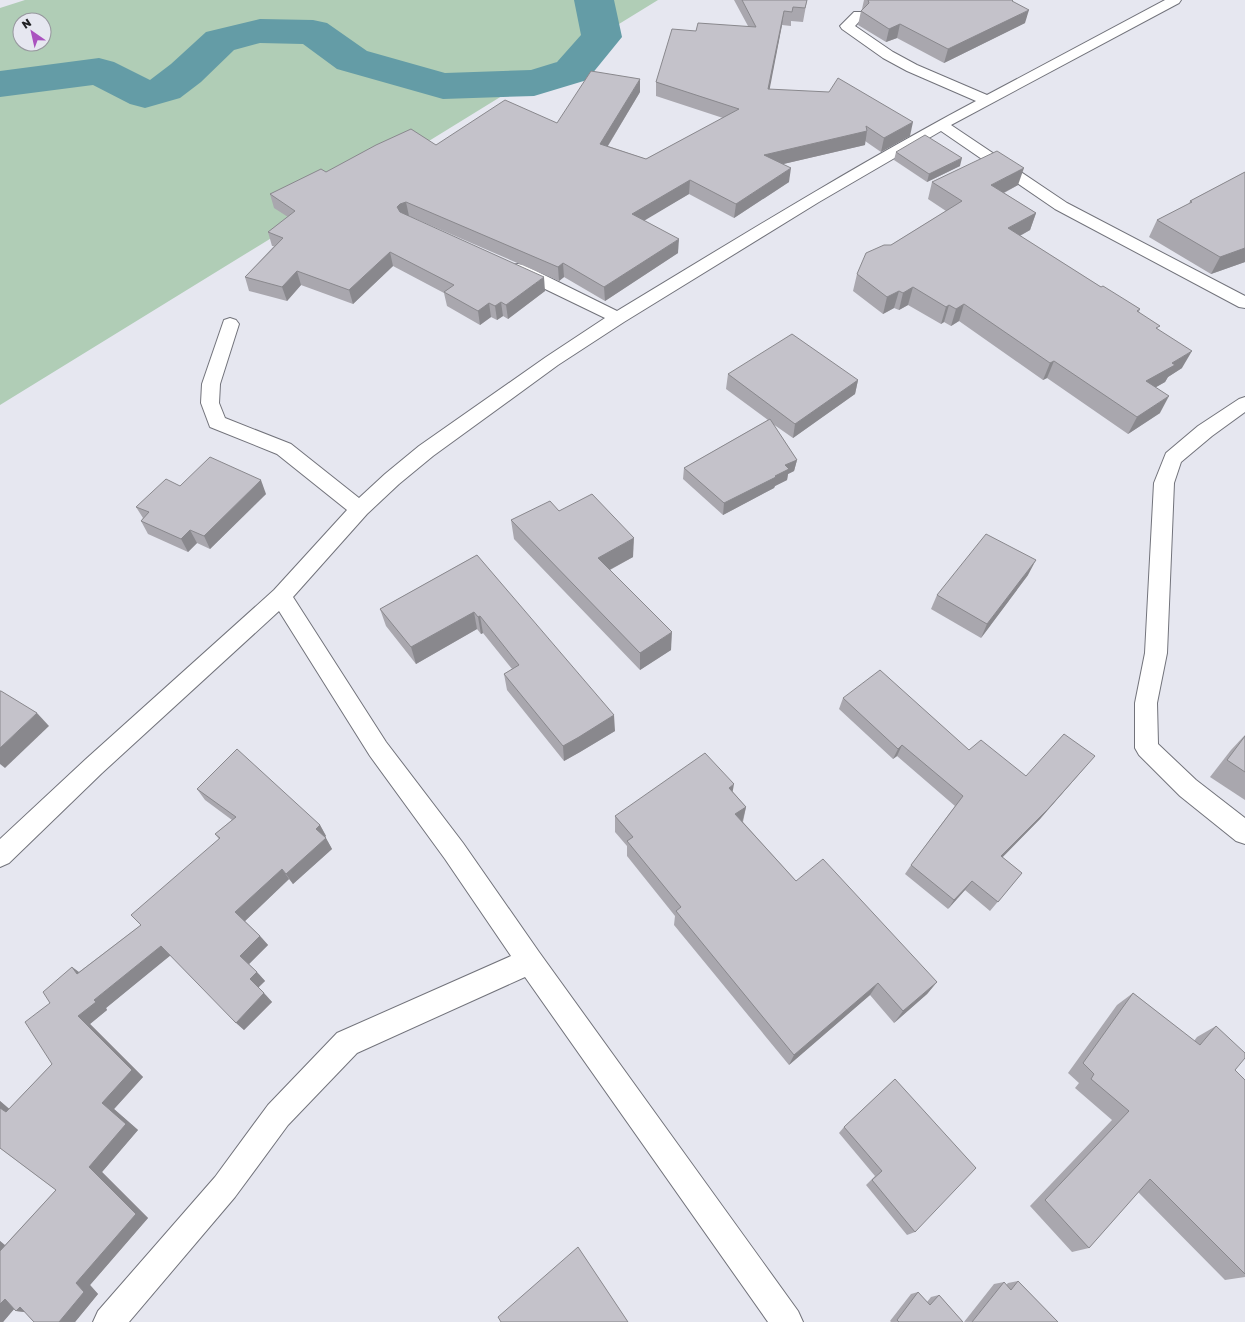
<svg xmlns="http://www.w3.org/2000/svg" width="1245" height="1322" viewBox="0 0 1245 1322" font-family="'Golos Text',sans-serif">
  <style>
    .green { fill: #b0cdb6; fill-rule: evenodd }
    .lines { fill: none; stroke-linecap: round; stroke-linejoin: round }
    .river { fill: #649ca6; fill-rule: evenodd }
    .minor-casing { stroke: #72737b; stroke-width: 2 }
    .minor { fill: #fff; fill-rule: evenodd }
    .wall { fill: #a9a7ae }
    .shaded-wall { fill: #89888d }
    .building { fill: #c4c2ca; stroke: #89888d }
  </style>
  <rect width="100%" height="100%" fill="#e6e7f0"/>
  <path class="green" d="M25,0H658L0,405V8ZM20,20H44V44H20Z"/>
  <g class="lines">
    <polygon class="river" points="574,0 614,0 622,37 587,80 534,96 443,99 337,69 303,44 260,43 234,50 201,82 180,98 145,108 130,104 93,85 0,97 0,71 99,58 114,62 150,80 171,64 206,32 260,19 313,20 327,23 367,51 445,73 531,70 557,62 581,35"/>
    <g class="minor-casing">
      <g id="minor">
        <path d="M1165,0H1181L1179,3L951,125L1067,203L1245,296V308L1239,307L1055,209L941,131L819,202L624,322L558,365L433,456L399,484L367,514L293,597L386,742L463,843L539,952L798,1311L803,1322H768L525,977L357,1053L288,1125L235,1197L129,1322H93L98,1311L215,1177L268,1105L337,1033L511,956L445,859L370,756L279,611L102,773L9,863L0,867V839L86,759L274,590L347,510L277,454L210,427L201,403L202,384L224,320L230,318L236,320L239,324L220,384L219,403L225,418L291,444L359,498L385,474L419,446L546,357L605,318L512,273L510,269L512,265L518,264L524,265L617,311C736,239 854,166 976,101L907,71L883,58L842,29L840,26L854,12H864L865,15L855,26L893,52L917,65L987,95Z"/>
        <polygon points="1245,397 1245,412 1212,436 1181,462 1174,483 1167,653 1157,703 1158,744 1196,780 1245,818 1245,844 1236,841 1180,796 1139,755 1135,748 1135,703 1145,653 1154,483 1166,453 1198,426 1239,399"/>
      </g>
    </g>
    <use href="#minor" class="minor"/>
  </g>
  <g class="wall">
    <polygon points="734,0 807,0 803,22 791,21 791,26 782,25 769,89 910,136 881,152 865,141 865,145 783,164 789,182 734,218 689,194 644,220 678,253 605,301 564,277 559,281 409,216 408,216 545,291 508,319 503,316 497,320 491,317 480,325 447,306 444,293 393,266 353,304 301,285 287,301 249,291 245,277 274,246 272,246 268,232 288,217 274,208 270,194 326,172 436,145 557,123 640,92 608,146 646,159 723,118 656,96 656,82 696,31 748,26"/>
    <polygon points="864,0 1012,0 1025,23 944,63 897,38 886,42 858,25 861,11 862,9"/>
    <polygon points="896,152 960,166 927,182 894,160"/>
    <polygon points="1245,172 1245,262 1211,274 1149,237 1157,220 1189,204 1190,201"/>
    <polygon points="932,182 1018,185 1004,193 1036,213 1030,230 1020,236 1101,287 1140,309 1139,312 1158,329 1182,368 1168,377 1165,382 1156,387 1160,413 1128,434 1047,378 1043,380 959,321 951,326 944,322 941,324 908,305 899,310 894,308 883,314 853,291 857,274 891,245 946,211 928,199"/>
    <polygon points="728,374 858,380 855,394 793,438 773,424 797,460 794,471 788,474 787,480 775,486 774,488 723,515 683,479 684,468 768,420 726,389"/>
    <polygon points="180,486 266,494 210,549 197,543 188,552 148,534 141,521 143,518 136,507"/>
    <polygon points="559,511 633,557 610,570 671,650 640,670 514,539 511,520"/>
    <polygon points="477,555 615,731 580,752 564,761 507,690 504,674 512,669 483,633 481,634 477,629 416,664 386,626 380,609"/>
    <polygon points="1028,575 981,638 931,609 937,595"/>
    <polygon points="843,698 969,750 1026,776 1086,766 1040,819 1002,857 1022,873 990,911 965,890 948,909 905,874 911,865 955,806 897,756 893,759 839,709"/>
    <polygon points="1245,735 1245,800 1210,777 1231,750"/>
    <polygon points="197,789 320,825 326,836 325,837 332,849 293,884 289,879 245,921 260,936 268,945 249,964 265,981 258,987 272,1002 244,1030 170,955 106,1008 107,1010 90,1024 143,1077 114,1109 138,1130 102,1172 148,1218 90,1285 98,1294 75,1322 34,1322 25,1312 16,1311 14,1309 3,1322 0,1322 0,1241 5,1245 56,1190 0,1148 0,1101 9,1109 52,1064 50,1003 72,967 79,972 141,925 219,839 215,834 232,820 205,800"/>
    <polygon points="733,792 746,807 743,822 796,881 937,982 927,994 894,1023 870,995 789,1065 674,925 675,916 627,856 627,846 615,832 615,816"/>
    <polygon points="1133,993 1194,1041 1197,1037 1216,1026 1235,1070 1245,1080 1245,1277 1225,1280 1138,1192 1089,1248 1072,1252 1030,1206 1112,1120 1075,1088 1079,1083 1068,1073 1117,1005"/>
    <polygon points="895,1079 915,1232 907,1235 866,1185 875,1176 839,1133 844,1127"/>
    <polygon points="1018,1281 1058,1322 964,1322 994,1284 1004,1282 1006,1285 1008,1283"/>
    <polygon points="918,1292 927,1302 931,1297 939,1295 963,1322 891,1322 890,1321 911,1294"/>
  </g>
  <g class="shaded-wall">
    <polygon points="1029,10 1025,23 944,63 948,49"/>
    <polygon points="784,11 782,25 767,103 768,89"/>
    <polygon points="900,24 897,38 886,42 889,29"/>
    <polygon points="640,79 640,92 601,157 600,144"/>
    <polygon points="913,122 910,136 881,152 884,138"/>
    <polygon points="867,131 865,145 762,169 764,155"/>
    <polygon points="962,158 960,166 927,182 929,174"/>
    <polygon points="791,168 789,182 734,218 736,204"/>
    <polygon points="1024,168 1018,185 986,202 991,185"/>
    <polygon points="690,180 689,194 632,228 632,214"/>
    <polygon points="406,202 409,216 403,218 397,207 400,204"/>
    <polygon points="1036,213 1030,230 1003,245 1008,228"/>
    <polygon points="679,239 678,253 605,301 604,287"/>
    <polygon points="1245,248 1245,262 1211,274 1220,257"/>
    <polygon points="390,252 393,266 353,304 349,290"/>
    <polygon points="563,263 564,277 559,281 558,267"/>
    <polygon points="297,271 301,285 287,301 282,287"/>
    <polygon points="544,277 545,291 508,319 506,305"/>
    <polygon points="913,287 908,305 899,310 903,293"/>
    <polygon points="899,291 894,308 883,314 887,297"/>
    <polygon points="501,302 503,316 497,320 495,306"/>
    <polygon points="489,303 491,317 480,325 478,311"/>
    <polygon points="964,304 959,321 951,326 956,309"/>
    <polygon points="949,305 944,322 941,324 946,307"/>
    <polygon points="1192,351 1182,368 1168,377 1165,382 1137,398 1146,381 1172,363"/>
    <polygon points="1054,361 1047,378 1043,380 1050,363"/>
    <polygon points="858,380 855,394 793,438 795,424"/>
    <polygon points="1169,396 1160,413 1128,434 1137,417"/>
    <polygon points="797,460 794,471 788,474 787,480 775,486 774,488 723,515 724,503 775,476 785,465"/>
    <polygon points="261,480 266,494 210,549 204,536"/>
    <polygon points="190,530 197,543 188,552 181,539"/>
    <polygon points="634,538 633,557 598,576 598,558"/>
    <polygon points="1036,560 1028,575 981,638 987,624"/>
    <polygon points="474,612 477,629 416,664 411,647"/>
    <polygon points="480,616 483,633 481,634 478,617"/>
    <polygon points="672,632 671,650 640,670 640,653"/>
    <polygon points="37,713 49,726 5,768 0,764 0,748"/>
    <polygon points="614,715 615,731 580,752 564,761 563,746"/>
    <polygon points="902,745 897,756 893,759 898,749"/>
    <polygon points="1095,756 1086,766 1040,819 994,866 1001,856"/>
    <polygon points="734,784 731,801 729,788"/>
    <polygon points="746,807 742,823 735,814"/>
    <polygon points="320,825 326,836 322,840 316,829"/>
    <polygon points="326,838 332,849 293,884 286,874"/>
    <polygon points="282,869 289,879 244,922 235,912"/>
    <polygon points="972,881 965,890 948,909 954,900"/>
    <polygon points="260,936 268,945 248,965 240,956"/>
    <polygon points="161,946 171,955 106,1008 107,1010 90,1024 143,1077 114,1109 138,1130 102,1172 148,1218 90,1285 98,1294 75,1322 59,1322 76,1283 89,1167 102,1103 78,1016 94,1000"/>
    <polygon points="72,967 84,976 77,974"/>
    <polygon points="257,972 265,981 258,988 250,979"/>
    <polygon points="937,982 927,994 894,1023 903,1011"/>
    <polygon points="878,983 870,995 789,1065 794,1055"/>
    <polygon points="264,993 272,1002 244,1030 236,1023"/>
    <polygon points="0,1101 20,1118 6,1112 0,1108"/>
    <polygon points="0,1241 15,1254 0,1251"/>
    <polygon points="5,1299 21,1301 3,1322 0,1322 0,1304"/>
    <polygon points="20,1307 32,1313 16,1311"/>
  </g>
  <g class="building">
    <polygon points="742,0 807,0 805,8 793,7 792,12 784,11 768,89 829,92 838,78 913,122 884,138 866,126 867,131 764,155 791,168 736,204 690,180 632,214 679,239 604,287 563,263 558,267 406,202 400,204 397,207 400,212 544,277 506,305 501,302 495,306 489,303 478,311 444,292 454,285 390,252 349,290 297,271 282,287 245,277 283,238 268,232 295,211 270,194 321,169 326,172 376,145 411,129 436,145 505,100 557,123 591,71 640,79 600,144 646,159 739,109 656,82 672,29 696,31 698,23 756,27"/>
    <polygon points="868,0 1013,0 1012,1 1029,10 948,49 900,24 889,29 861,11 869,3"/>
    <polygon points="925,135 962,158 929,174 896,152"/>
    <polygon points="997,151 1024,168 991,185 1036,213 1008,228 1101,287 1103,286 1140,309 1137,311 1160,326 1156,328 1192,351 1172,363 1175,365 1146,381 1169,396 1137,417 1054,361 1050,363 964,304 956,309 949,305 946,307 913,287 903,293 899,291 887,297 857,274 866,253 884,245 891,245 962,201 932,182"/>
    <polygon points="1245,172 1245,248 1220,257 1157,220 1192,202 1190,201"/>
    <polygon points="792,334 858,380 795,424 728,374"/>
    <polygon points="770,419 797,460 785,465 789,469 775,476 776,477 724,503 684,468"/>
    <polygon points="210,457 261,480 204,536 190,530 181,539 141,521 149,512 136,507 166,479 180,486"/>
    <polygon points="592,494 634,538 598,558 672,632 640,653 511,520 550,501 559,511"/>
    <polygon points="986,534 1036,560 987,624 937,595"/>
    <polygon points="477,555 614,715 579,737 563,746 504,674 519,665 480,616 478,617 474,612 411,647 380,609"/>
    <polygon points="880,670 969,750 981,740 1026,776 1064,734 1095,756 1048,809 1001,856 1022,873 998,902 972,881 954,900 911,865 963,796 902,745 898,749 843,698"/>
    <polygon points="0,691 1,691 37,713 0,748"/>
    <polygon points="1245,736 1245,772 1227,760"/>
    <polygon points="237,749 320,825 316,829 326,838 286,874 282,869 235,912 260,936 240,956 257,972 250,979 264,993 236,1023 161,946 94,1000 96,1002 78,1016 132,1070 102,1103 126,1124 89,1167 136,1214 76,1283 84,1292 59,1322 34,1322 20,1307 16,1311 5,1299 0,1304 0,1251 56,1190 0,1148 0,1108 6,1112 52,1064 25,1022 50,1003 43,992 72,967 77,974 141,925 131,915 220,838 215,834 236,817 197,789"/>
    <polygon points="705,753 734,784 729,788 746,807 735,814 796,881 823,859 937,982 903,1011 878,983 794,1055 676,911 681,907 627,841 633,837 615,816"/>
    <polygon points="1133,993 1200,1045 1216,1026 1245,1053 1245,1058 1235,1070 1245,1080 1245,1274 1150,1179 1089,1248 1045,1200 1129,1111 1091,1079 1094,1074 1083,1063"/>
    <polygon points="895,1079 976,1168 915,1232 872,1180 882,1171 844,1127"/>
    <polygon points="578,1247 628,1322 501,1322 498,1317"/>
    <polygon points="1018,1281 1058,1322 972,1322 1004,1282 1011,1290"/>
    <polygon points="918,1292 930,1305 939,1295 963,1322 899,1322 897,1320"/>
  </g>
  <g transform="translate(32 32) rotate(326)"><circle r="19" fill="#e6e7f0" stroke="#97979e"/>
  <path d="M0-3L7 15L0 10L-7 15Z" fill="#aa52bf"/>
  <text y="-6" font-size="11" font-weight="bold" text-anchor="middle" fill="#202023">N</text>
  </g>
</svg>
